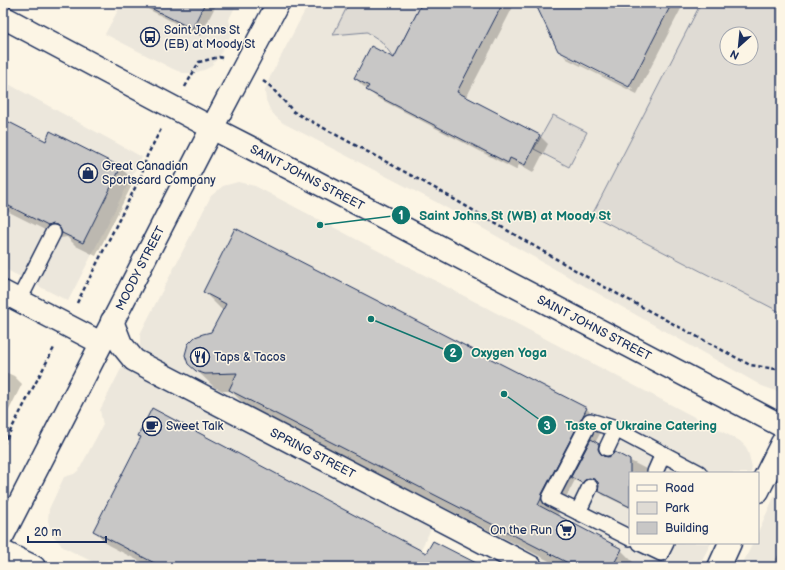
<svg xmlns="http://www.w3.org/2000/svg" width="785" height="570" viewBox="0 0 785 570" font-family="'Balsamiq Sans',sans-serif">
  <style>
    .built { fill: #ece7dc; fill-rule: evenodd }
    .green { fill: #dfdbd4; stroke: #7d8599; fill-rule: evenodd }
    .shadow { fill: #0003 }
    .building { fill: #c8c7c6; stroke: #1b2f5e }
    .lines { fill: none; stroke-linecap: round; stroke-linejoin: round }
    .lane-casing { stroke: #1b2f5e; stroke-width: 18 }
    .street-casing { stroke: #1b2f5e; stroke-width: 25 }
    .secondary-casing { stroke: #1b2f5e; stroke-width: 25 }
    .primary-casing { stroke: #1b2f5e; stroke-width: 25 }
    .path { stroke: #1b2f5e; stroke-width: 2.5; stroke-dasharray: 4 3; stroke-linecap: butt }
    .lane { stroke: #fcf5e5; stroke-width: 15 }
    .street { stroke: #fcf5e5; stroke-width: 22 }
    .secondary { stroke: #fcf5e5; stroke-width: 22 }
    .primary { stroke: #fcf5e5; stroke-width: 22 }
    .labels { text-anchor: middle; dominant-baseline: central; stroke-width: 3; stroke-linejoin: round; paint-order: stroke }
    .poi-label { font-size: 12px; fill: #1b2f5e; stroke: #fcf5e5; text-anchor: start }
    .street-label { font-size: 12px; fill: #1b2f5e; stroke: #fcf5e5 }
    .leader { fill: none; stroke: #0f766e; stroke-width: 1.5 }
    .callout-dot { fill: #0f766e; stroke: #fcf5e5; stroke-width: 1.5 }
    .mark-label { font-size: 12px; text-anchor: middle; font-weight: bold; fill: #fff }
    .callout-label { font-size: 13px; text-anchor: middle; font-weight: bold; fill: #0f766e; stroke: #fcf5e5; stroke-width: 3; stroke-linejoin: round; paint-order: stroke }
  </style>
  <rect width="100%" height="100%" fill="#fcf5e5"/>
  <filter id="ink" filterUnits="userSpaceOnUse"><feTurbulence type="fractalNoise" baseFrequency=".025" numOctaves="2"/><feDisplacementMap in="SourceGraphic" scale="8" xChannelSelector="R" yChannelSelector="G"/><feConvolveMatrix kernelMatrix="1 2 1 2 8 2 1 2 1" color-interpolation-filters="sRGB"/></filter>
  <g filter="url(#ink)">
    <g class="built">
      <polygon points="122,3 237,3 230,17 229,20 232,30 231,34 219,57 210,67 204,70 193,73 183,73 173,69 105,34"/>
      <path d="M309,3H782V391H776L762,386L436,202L283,123L276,117L270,110L266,100L265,91L270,77ZM727,34H751V58H727Z"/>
      <polygon points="3,81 142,157 68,301 3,268"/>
      <polygon points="238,182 255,186 740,441 746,447 749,455 752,467 751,473 630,473 630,543 711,543 698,567 551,567 146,356 140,347 140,334 211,196 223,186"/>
      <polygon points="125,368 432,527 412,567 124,567 109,560 93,562 63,547 52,534 48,521 49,509 64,477 74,474 79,470 103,425 100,410 121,369"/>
      <polygon points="782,488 782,567 741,567 753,543 758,543 758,532 775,495"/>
    </g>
    <g class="green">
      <polygon points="349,3 422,3 394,58 381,41 367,32 333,35"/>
      <path d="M701,3H782V313L592,215ZM727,34H751V58H727Z"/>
      <polygon points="553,115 587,132 569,167 534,149"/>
    </g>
    <g class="shadow">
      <polygon points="138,3 217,3 200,36 140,5"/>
      <polygon points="423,3 515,3 466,98 540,136 548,144 533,173 519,165 516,170 376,97 368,90 368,89 363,86 355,78 394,59"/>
      <polygon points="536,3 684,3 637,94 567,59 563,55 633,90 634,89 563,52 563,54 558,50"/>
      <polygon points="3,120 46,143 121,168 134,181 96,256 76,246 67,237 61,238 3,209"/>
      <polygon points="235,230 587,409 604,426 595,443 598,445 602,449 602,454 603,457 608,458 615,453 646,469 650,473 630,473 630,508 603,495 599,491 600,486 599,483 593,482 586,486 575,480 559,511 558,516 621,550 638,567 561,567 247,407 231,391 223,391 214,387 189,363 212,333 224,310 221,309 204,292"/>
      <polygon points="3,371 14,376 22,384 3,422"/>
      <polygon points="139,436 427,554 482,567 151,567 108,545 94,530 142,438"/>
      <polygon points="782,547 782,567 772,567"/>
    </g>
    <g class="building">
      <polygon points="141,3 205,3 192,29"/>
      <polygon points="422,3 503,3 457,92 540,135 525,165 510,158 508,163 366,90 369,86 354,78 371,46 394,58"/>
      <polygon points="535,3 672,3 629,87 558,51"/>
      <polygon points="3,119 46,141 50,131 121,167 83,243 62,233 60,228 57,225 52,224 48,226 3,203"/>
      <polygon points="235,228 587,408 542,494 541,499 538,505 622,549 612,567 576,567 229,390 237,373 205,374 196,371 188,364 185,355 188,344 195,337 203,334 211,332 226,304 203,292"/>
      <polygon points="152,408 426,553 433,541 484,567 162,567 93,531 141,437 138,436"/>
      <polygon points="591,439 599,444 598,449 600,453 603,456 608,457 612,455 615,452 630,460 630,507 598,491 599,486 598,482 594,479 589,478 585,480 582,483 571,477"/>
    </g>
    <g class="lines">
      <g class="lane-casing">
        <g id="lane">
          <polyline points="19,300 53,233"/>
          <polyline points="607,448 616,429"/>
          <polyline points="655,472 663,454"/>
          <polyline points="578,512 590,487"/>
          <polyline points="630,538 550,498 590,421 616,429 699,473"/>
          <polyline points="640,543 661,553 666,543"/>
        </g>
      </g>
      <g class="street-casing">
        <g id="street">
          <polyline points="3,292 101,343"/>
          <path id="s1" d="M112,321L121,344L134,360L531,567"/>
        </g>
      </g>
      <g class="secondary-casing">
        <g id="secondary">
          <polyline points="758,491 782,443"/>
          <path id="s2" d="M3,535L212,128C234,86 256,45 278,3"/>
          <polyline points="3,552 34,567"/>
          <polyline points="719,567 730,543"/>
        </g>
      </g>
      <g class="primary-casing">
        <g id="primary">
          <path id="s3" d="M3,17L212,128L253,149L782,426"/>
        </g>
      </g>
      <g class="path">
        <polyline points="263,81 270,86 294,112 440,191 599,284 750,365 782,370"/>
        <polyline points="185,87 199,62 219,57 222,58"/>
        <polyline points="77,303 141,176 147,156 161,129"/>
        <polyline points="3,445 55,346"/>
      </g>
      <use href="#lane" class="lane"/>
      <use href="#street" class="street"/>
      <use href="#secondary" class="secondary"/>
      <use href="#primary" class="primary"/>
    </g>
  </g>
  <defs>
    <g id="bus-ring" transform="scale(1)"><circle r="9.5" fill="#fcf5e5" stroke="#1b2f5e" stroke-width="1.5"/><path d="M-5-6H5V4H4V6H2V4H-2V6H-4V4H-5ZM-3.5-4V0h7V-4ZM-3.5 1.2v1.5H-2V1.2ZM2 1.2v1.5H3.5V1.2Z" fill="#1b2f5e"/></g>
    <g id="shop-ring" transform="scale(1)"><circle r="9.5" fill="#fcf5e5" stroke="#1b2f5e" stroke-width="1.5"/><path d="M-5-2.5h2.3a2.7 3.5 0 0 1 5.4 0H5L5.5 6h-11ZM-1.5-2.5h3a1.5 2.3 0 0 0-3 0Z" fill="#1b2f5e"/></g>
    <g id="restaurant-ring" transform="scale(1)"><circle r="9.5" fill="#fcf5e5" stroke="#1b2f5e" stroke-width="1.5"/><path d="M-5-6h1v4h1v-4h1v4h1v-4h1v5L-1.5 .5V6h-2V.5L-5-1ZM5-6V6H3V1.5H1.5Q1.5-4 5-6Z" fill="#1b2f5e"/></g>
    <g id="cafe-ring" transform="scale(1)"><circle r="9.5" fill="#fcf5e5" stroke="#1b2f5e" stroke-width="1.5"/><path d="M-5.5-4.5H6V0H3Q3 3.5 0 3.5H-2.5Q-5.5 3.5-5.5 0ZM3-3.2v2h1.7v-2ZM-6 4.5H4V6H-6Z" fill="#1b2f5e"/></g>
    <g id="supermarket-ring" transform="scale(1)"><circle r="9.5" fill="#fcf5e5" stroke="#1b2f5e" stroke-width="1.5"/><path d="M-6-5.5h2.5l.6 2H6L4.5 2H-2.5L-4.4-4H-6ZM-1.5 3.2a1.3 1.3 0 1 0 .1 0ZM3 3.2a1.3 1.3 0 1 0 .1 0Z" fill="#1b2f5e"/></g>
  </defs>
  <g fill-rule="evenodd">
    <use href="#bus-ring" x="150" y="37"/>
    <use href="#shop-ring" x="88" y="173"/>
    <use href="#restaurant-ring" x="200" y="357"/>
    <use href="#cafe-ring" x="152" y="426"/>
    <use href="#supermarket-ring" x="566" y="530"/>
  </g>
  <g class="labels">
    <g class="poi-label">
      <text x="164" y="30">Saint Johns St<tspan x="164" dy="14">(EB) at Moody St</tspan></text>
      <text x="102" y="166">Great Canadian<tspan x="102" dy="14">Sportscard Company</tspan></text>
      <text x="214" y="357">Taps &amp; Tacos</text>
      <text x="166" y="426">Sweet Talk</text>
      <text x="552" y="530" text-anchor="end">On the Run</text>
    </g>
    <g class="street-label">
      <text stroke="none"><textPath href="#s3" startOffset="344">SAINT JOHNS STREET</textPath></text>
      <text stroke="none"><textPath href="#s2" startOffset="300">MOODY STREET</textPath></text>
      <text stroke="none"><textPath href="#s3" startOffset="668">SAINT JOHNS STREET</textPath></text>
      <text stroke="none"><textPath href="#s1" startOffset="247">SPRING STREET</textPath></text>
    </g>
  </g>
  <path class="leader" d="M320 225L401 215M371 319L453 353M504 394L547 425"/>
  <g class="callout-dot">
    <circle cx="320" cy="225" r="4"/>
    <circle cx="371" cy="319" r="4"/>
    <circle cx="504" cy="394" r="4"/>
    <circle cx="401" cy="215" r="10"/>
    <circle cx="453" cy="353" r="10"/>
    <circle cx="547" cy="425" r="10"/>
  </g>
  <g class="mark-label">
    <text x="401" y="219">1</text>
    <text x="453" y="357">2</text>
    <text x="547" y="430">3</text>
  </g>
  <g class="callout-label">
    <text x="515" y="220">Saint Johns St (WB) at Moody St</text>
    <text x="509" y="357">Oxygen Yoga</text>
    <text x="641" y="430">Taste of Ukraine Catering</text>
  </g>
  <rect width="785" height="570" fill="none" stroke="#fcf5e5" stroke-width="16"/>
  <rect x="8" y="8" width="769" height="554" fill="none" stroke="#1b2f5e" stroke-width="1.5" filter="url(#ink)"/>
  <rect x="629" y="472" width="130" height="72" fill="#fcf5e5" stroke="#a2a6af"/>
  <rect x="637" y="485" width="20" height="6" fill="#fcf5e5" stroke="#a2a6af"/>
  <text x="665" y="492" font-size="12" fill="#1b2f5e">Road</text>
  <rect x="637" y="502" width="20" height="12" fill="#dfdbd4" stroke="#a2a6af"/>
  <text x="665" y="512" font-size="12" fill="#1b2f5e">Park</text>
  <rect x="637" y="522" width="20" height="12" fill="#c8c7c6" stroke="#a2a6af"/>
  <text x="665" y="532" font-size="12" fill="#1b2f5e">Building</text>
  <g transform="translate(739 46) rotate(207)"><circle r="19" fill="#fcf5e5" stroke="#a2a6af"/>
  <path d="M0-3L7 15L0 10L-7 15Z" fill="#1b2f5e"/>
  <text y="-6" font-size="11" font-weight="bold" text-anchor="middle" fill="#1b2f5e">N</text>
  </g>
  <path d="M28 536v6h78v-6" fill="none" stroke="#1b2f5e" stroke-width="2"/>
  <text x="34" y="536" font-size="12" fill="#1b2f5e" stroke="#fcf5e5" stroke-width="3" paint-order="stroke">20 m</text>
</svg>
